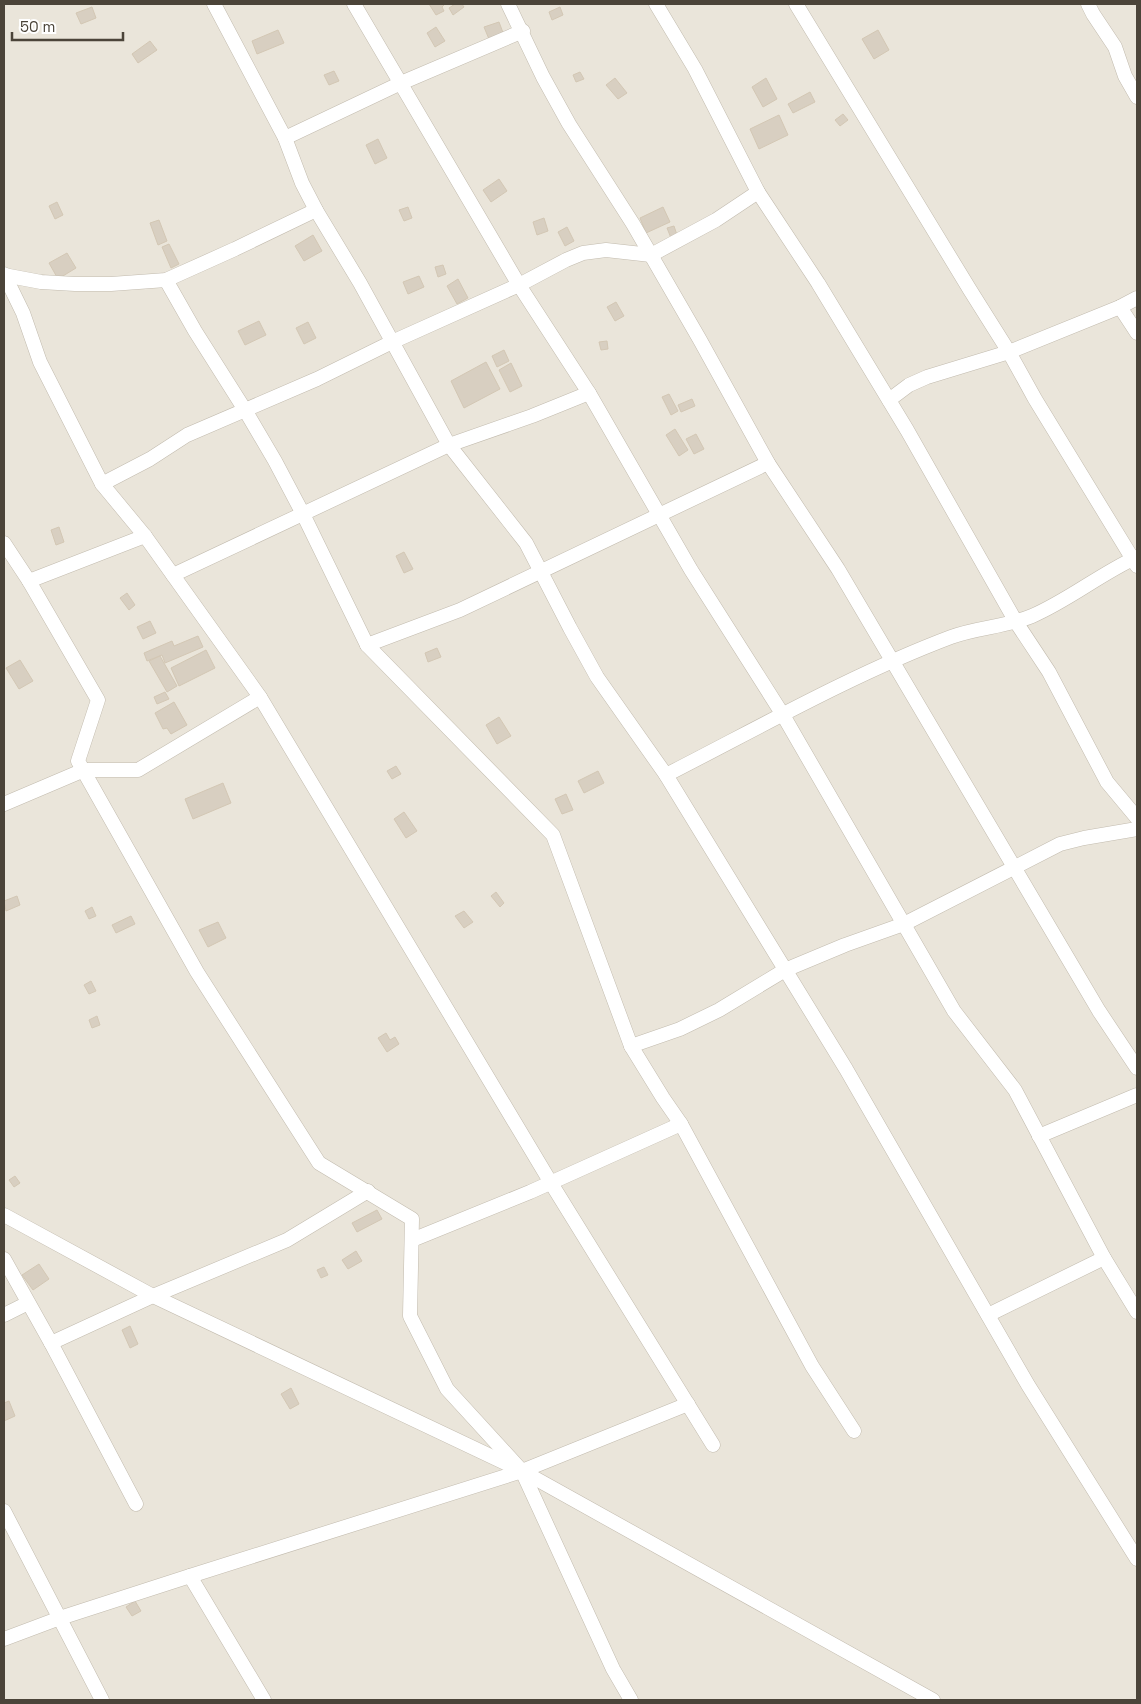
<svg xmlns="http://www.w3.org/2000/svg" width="1141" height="1704" viewBox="0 0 1141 1704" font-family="'Space Grotesk',sans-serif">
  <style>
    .residential { fill: #eae5da }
    .building { fill: #d8cfc1; stroke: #d3c7b4 }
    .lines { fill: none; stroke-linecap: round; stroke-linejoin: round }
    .minor-casing { stroke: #c2bbae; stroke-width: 15 }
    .minor { stroke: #fff; stroke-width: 14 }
  </style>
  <rect width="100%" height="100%" fill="#f6f3ec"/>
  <rect class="residential" x="4" y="4" width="1133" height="1696"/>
  <g class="building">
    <polygon points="429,4 445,4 442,7 444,11 436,15"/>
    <polygon points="455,4 462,4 464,7 453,15 449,8"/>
    <polygon points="92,7 96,18 81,24 76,13"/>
    <polygon points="560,7 563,15 552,20 549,12"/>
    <polygon points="499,22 505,38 491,44 484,27"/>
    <polygon points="436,27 445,41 435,47 427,33"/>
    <polygon points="278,30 284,43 257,54 252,41"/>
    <polygon points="878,30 889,50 874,59 862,39"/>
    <polygon points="150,41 157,50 138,63 132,54"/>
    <polygon points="334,71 339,81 329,85 324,75"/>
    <polygon points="580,72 584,79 576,82 573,75"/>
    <polygon points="615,78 627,93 618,99 606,85"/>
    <polygon points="766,78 777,99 763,107 752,87"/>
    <polygon points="810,92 815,102 793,113 788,104"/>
    <polygon points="843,114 848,120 840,126 835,120"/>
    <polygon points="779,115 788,135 759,149 750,129"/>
    <polygon points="378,139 387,158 375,164 366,145"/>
    <polygon points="499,179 507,191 491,202 483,190"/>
    <polygon points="57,202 63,215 55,219 49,206"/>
    <polygon points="408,207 412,218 404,221 399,210"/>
    <polygon points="663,207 670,222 646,233 640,218"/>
    <polygon points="544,218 548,231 537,235 533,222"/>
    <polygon points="159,220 167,241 158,245 150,223"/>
    <polygon points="674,226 677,235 671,238 667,228"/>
    <polygon points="567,227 574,241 565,246 558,232"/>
    <polygon points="313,235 322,251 304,261 295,246"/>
    <polygon points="169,244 179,264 171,268 162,247"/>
    <polygon points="67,253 76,268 58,279 49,263"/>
    <polygon points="443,265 446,274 438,277 435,267"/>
    <polygon points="419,276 424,287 408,294 403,282"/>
    <polygon points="458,279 468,298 457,304 447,286"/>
    <polygon points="616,302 624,316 615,321 607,307"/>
    <polygon points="259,321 266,335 245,345 238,331"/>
    <polygon points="308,322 316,338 304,344 296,328"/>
    <polygon points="607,341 608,349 601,350 599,342"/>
    <polygon points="504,350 509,361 497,367 492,356"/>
    <polygon points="486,362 500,389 464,408 451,381"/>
    <polygon points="511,363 522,386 510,392 499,370"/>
    <polygon points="669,394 678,411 671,415 662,397"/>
    <polygon points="692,399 695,406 681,412 678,405"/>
    <polygon points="675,429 688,450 679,456 666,435"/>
    <polygon points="696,434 704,449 694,454 686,439"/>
    <polygon points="59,527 64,542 56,545 51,530"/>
    <polygon points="404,552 413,569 404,573 396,556"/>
    <polygon points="127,593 135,605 129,610 120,598"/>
    <polygon points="150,621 156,633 143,639 137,627"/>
    <polygon points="198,636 203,647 165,663 162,655 147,661 144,653 172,641 174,646"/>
    <polygon points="437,648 441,657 428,662 425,653"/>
    <polygon points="206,650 215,668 179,686 171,668"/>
    <polygon points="160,656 177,686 167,692 149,661"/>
    <polygon points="20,660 33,681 19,689 6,668"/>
    <polygon points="165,692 169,699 157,704 154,697"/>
    <polygon points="174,702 187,725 171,734 167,728 163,729 155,713"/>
    <polygon points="499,717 511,736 497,744 486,725"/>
    <polygon points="396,766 401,774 392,779 387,771"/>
    <polygon points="598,771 604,783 584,793 578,781"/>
    <polygon points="223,783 231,803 193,819 185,799"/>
    <polygon points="566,794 573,810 562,814 555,799"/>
    <polygon points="404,812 417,831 406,838 394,819"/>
    <polygon points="496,892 504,903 500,907 491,896"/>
    <polygon points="17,896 20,905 6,911 4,901"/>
    <polygon points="92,907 96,916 89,919 85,911"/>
    <polygon points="464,911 473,922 464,928 455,916"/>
    <polygon points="131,916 135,924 116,933 112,925"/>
    <polygon points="218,922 226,938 208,947 199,930"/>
    <polygon points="91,981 96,991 89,994 84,985"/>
    <polygon points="97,1016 100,1025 92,1028 89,1020"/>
    <polygon points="386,1033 390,1040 395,1037 399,1044 387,1052 378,1038"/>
    <polygon points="15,1176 20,1183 14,1187 9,1180"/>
    <polygon points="377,1210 382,1219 357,1232 352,1223"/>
    <polygon points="356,1251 362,1261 348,1269 342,1260"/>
    <polygon points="39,1264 49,1279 33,1290 22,1275"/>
    <polygon points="324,1267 328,1275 321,1278 317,1270"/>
    <polygon points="130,1326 138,1344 130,1348 122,1330"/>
    <polygon points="291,1388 299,1404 290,1409 281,1394"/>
    <polygon points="9,1401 15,1416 4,1421 4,1403"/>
    <polygon points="135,1601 141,1611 132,1616 126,1607"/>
  </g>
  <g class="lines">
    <g class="minor-casing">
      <g id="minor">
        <polyline points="214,4 285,138 302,183 316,210 360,283 449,445 526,543 570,628 597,677 666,775 846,1069 1028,1385 1137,1559"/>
        <polyline points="354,4 519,285 589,393 691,570 783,715 954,1011 1015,1090 1104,1258 1137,1312"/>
        <polyline points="508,4 543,77 569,124 633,224 700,340 768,463 838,569 1099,1011 1137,1068"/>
        <polyline points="656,4 695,69 758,192 818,283 907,430 1016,622 1049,672 1107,782 1137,818"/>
        <polyline points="796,4 970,290 1009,352 1035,399 1137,566"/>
        <polyline points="1088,4 1093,14 1115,47 1125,76 1137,97"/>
        <polyline points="285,138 401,83 523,31"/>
        <polyline points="4,274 23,313 40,362 102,484 145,536 260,697 551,1183 713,1445"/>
        <polyline points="4,275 41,282 75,284 111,284 166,280 235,249 316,210"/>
        <polyline points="166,280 195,331 245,410 275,461 303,514 367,645 553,835 631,1046"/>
        <polyline points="1120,307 1137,333"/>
        <polyline points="889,400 909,385 927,377 1009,352 1120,307 1137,298"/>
        <polyline points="102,484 150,459 187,435 317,379 392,342 519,285 566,260 583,253 606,250 651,255 716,220 758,192"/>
        <polyline points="4,543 29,581 98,700 78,761 197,972 319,1163 412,1219 410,1316 447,1389 522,1471 613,1669 631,1700"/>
        <polyline points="173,575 449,445 532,416 589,393"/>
        <polyline points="29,581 145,536"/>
        <polyline points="367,645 460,610 768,463"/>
        <path d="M666,775C760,727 853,674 951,637C978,627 1006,627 1032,616C1069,600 1100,574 1137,557"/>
        <polyline points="4,804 84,770 138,770 260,697"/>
        <polyline points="681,1124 812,1366 854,1431"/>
        <polyline points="1039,1136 1137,1095"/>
        <polyline points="4,1215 153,1296 522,1471 933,1700"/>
        <polyline points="412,1240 530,1192 681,1124 663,1098 631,1046 680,1029 719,1010 785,970 845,945 904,924 1060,844 1084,838 1137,829"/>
        <polyline points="4,1259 51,1343 136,1504"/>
        <polyline points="4,1315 28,1303"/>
        <polyline points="988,1315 1104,1258"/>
        <polyline points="51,1343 153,1296 287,1240 368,1191"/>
        <polyline points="4,1511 102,1700"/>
        <polyline points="190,1576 264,1700"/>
        <polyline points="4,1639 60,1618 190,1576 522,1471 688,1404"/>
      </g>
    </g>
    <use href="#minor" class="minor"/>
  </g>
  <rect width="1141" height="1704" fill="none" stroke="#4b4439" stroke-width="10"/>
  <path d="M12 32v8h111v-8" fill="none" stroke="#4b4439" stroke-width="2.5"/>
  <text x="20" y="32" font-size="15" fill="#4b4439" stroke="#ffffff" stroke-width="4" paint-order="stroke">50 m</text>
</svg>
